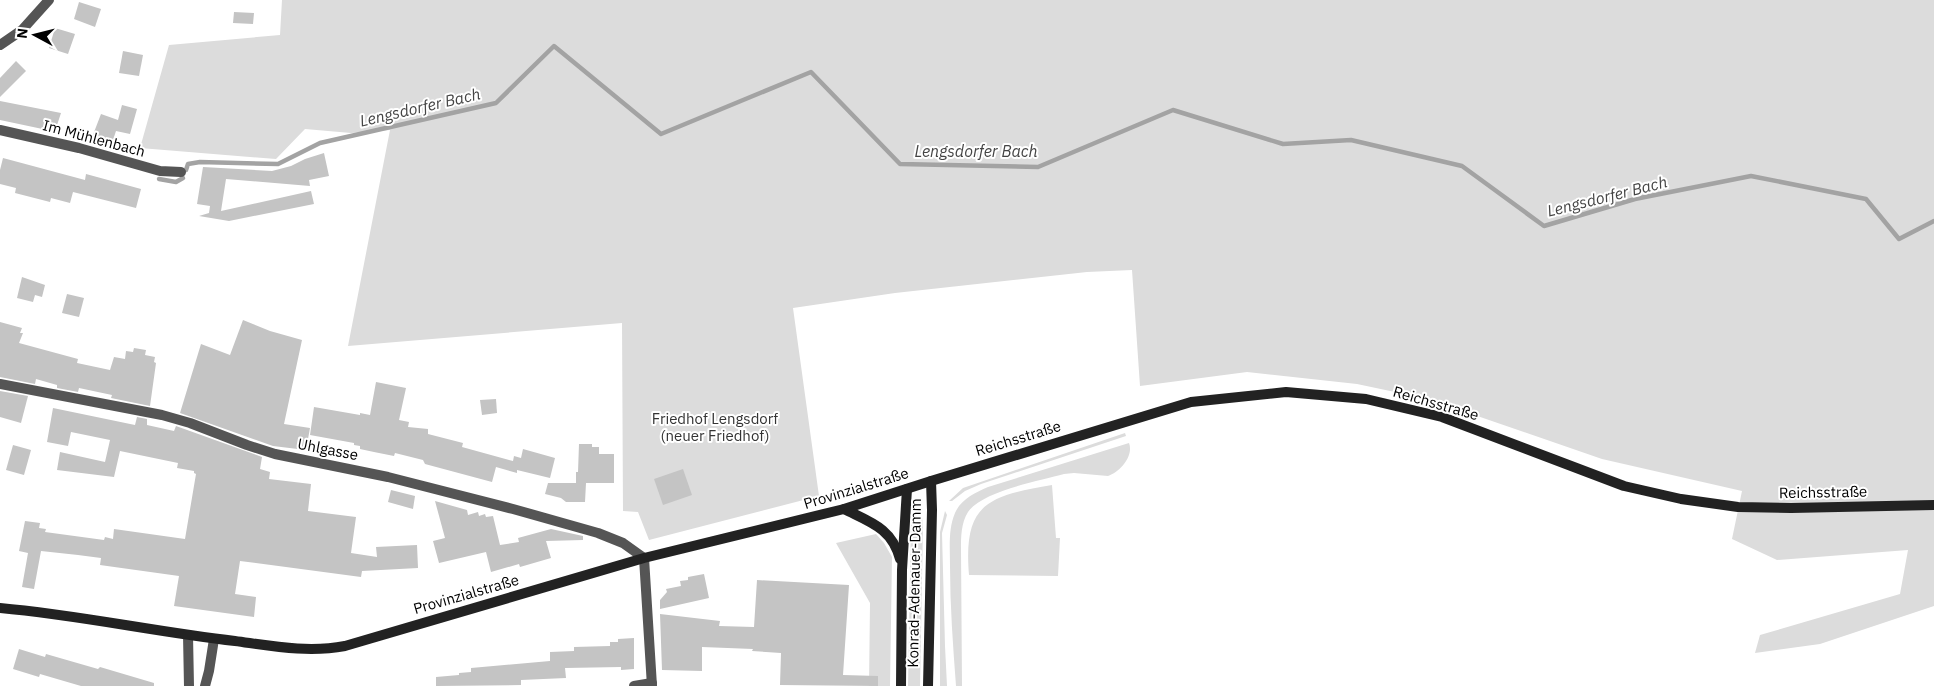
<svg xmlns="http://www.w3.org/2000/svg" width="1934" height="686" viewBox="0 0 1934 686" font-family="'IBM Plex Sans',sans-serif">
  <style>
    .green { fill: #dcdcdc }
    .lines { fill: none; stroke-linecap: round; stroke-linejoin: round }
    .stream { stroke: #a3a3a3; stroke-width: 4.5 }
    .building { fill: #c4c4c4 }
    .minor { stroke: #555; stroke-width: 10 }
    .tertiary { stroke: #555; stroke-width: 10 }
    .secondary { stroke: #222; stroke-width: 10 }
    .labels { text-anchor: middle; dominant-baseline: central; stroke-width: 4; stroke-linejoin: round; paint-order: stroke }
    .street-label { font-size: 15px; fill: #000; stroke: #fff }
    .park-label { font-size: 15px; fill: #333; stroke: #fff }
    .water-label { font-size: 16px; font-style: italic; fill: #444; stroke: #fff }
  </style>
  <rect width="100%" height="100%" fill="#fff"/>
  <g class="green">
    <polygon points="282,0 1934,0 1934,606 1820,644 1755,653 1760,635 1900,594 1908,550 1777,560 1732,539 1742,491 1602,459 1428,399 1357,384 1247,372 1140,386 1132,270 1087,272 895,293 793,308 819,496 649,540 638,512 623,511 622,323 348,346 390,130 351,133 305,129 276,159 140,148 169,45 280,35"/>
    <polygon points="1125,433 1126,436 981,484 965,491 952,501 949,501 963,488"/>
    <path d="M1129,443C1134,456 1120,472 1108,476L1074,473L1064,474C1039,481 982,491 968,512C961,523 961,537 961,549L962,686H956C953,646 950,606 950,566C950,549 948,529 955,513C961,499 975,493 988,487Z"/>
    <path d="M1052,485L1056,538H1060L1058,576L969,575C963,503 988,496 1052,485Z"/>
    <polygon points="945,511 947,515 942,533 945,646 947,686 940,686 940,532"/>
    <polygon points="922,517 923,526 920,686 908,686 911,519"/>
    <polygon points="876,534 884,543 892,557 890,686 869,686 870,603 836,543"/>
  </g>
  <g class="lines">
    <g class="stream">
      <polyline points="186,170 188,164 200,162 278,164 320,143 496,103 554,46 661,134 811,72 900,164 1038,167 1173,110 1283,144 1351,140 1462,166 1544,226 1635,199 1751,176 1866,199 1899,239 1934,221"/>
      <polyline points="159,179 176,182 183,178"/>
    </g>
  </g>
  <g class="building">
    <polygon points="79,2 101,9 95,27 74,19"/>
    <polygon points="234,12 254,13 253,24 233,23"/>
    <polygon points="55,28 75,34 68,54 49,48"/>
    <polygon points="123,51 143,55 139,76 119,73"/>
    <polygon points="16,61 26,71 0,97 0,78"/>
    <polygon points="0,101 61,113 57,125 54,124 52,131 0,120"/>
    <polygon points="122,105 137,109 130,134 116,131 111,146 91,140 101,114 118,120"/>
    <polygon points="324,153 329,176 309,180 310,186 226,179 221,211 311,191 314,204 229,221 199,216 209,213 210,206 197,204 203,167 272,171 291,166 305,159"/>
    <polygon points="3,158 85,180 86,174 141,189 136,208 73,192 70,203 51,198 50,202 15,193 16,188 0,184 0,170"/>
    <polygon points="22,277 45,285 42,297 35,295 33,302 17,298"/>
    <polygon points="67,294 84,298 79,317 62,313"/>
    <polygon points="243,320 270,331 302,340 284,424 310,428 306,450 273,446 180,413 201,344 230,355"/>
    <polygon points="0,322 22,328 20,333 23,333 19,343 78,359 77,363 110,370 114,357 125,359 126,351 133,352 134,348 146,350 145,355 155,357 154,362 156,363 150,406 111,398 112,395 79,388 78,392 57,388 57,385 36,379 35,384 0,377"/>
    <polygon points="376,382 406,388 399,420 409,422 408,427 428,429 428,434 463,443 462,447 513,461 514,456 521,458 523,449 555,458 550,478 517,470 517,473 496,467 492,482 425,464 423,460 395,453 394,456 374,452 360,449 360,446 354,445 354,443 310,435 314,407 360,415 360,413 370,415"/>
    <polygon points="0,391 28,396 21,423 0,417"/>
    <polygon points="496,399 497,413 482,415 480,400"/>
    <polygon points="53,408 135,425 137,417 147,419 147,425 174,431 176,426 262,457 260,469 270,472 269,479 311,484 308,511 356,517 351,553 377,557 376,547 417,545 418,568 362,571 361,577 240,561 235,594 256,597 254,617 174,606 179,576 100,565 101,558 78,555 41,551 34,589 22,587 28,553 19,551 25,521 40,523 39,528 46,529 45,532 104,540 105,537 113,539 114,529 185,539 196,474 194,473 194,471 177,468 178,463 120,451 114,477 57,470 60,452 105,462 110,440 71,432 68,446 47,442"/>
    <polygon points="579,444 592,444 592,447 599,447 599,454 614,454 614,483 576,483 576,472 578,472"/>
    <polygon points="13,445 31,450 24,475 6,470"/>
    <polygon points="683,469 692,495 663,505 654,479"/>
    <polygon points="548,483 586,483 585,502 566,502 561,498 545,494"/>
    <polygon points="391,490 415,496 413,509 388,502"/>
    <polygon points="435,501 467,510 468,515 478,512 479,516 485,514 486,517 493,516 500,545 519,542 518,538 551,529 583,536 583,540 546,541 551,558 520,567 519,564 491,572 486,552 439,563 433,541 445,538"/>
    <polygon points="704,574 709,598 660,609 660,600 667,592 666,589 681,586 680,581 688,580 688,577"/>
    <polygon points="757,580 849,585 843,675 878,676 878,686 780,685 781,653 752,651 753,649 702,647 702,671 662,670 660,614 720,621 719,626 754,627"/>
    <polygon points="634,638 634,669 621,670 621,667 565,668 566,678 521,680 521,685 436,686 436,677 459,675 459,673 471,672 471,668 550,661 550,652 574,651 574,647 610,646 610,642 618,642 618,639"/>
    <polygon points="19,649 45,657 46,654 98,669 100,667 154,683 154,686 81,686 40,674 39,677 13,669"/>
  </g>
  <g class="lines">
    <g class="minor">
      <polyline points="0,130 79,148 160,171 181,172"/>
      <polyline points="0,384 162,415 190,423 247,445 275,454 388,477 513,509 598,533 623,543 644,558 652,686"/>
      <polyline points="634,686 652,683"/>
    </g>
    <g class="tertiary">
      <polyline points="0,45 22,30 49,0"/>
      <polyline points="188,635 189,686"/>
      <polyline points="205,686 209,671 214,639"/>
    </g>
    <g class="secondary">
      <path d="M844,509C870,522 892,528 900,559"/>
      <path d="M0,608C79,615 156,632 235,641C272,646 308,653 345,646L644,558L844,509L931,481L1191,402L1286,392L1366,399L1442,417L1624,486L1681,499L1738,507L1791,508L1934,505"/>
      <polyline points="901,686 902,570 907,489"/>
      <polyline points="928,686 932,510 931,481"/>
    </g>
  </g>
  <g class="labels">
    <g class="street-label">
      <text transform="translate(94 138) rotate(15)">Im Mühlenbach</text>
      <text transform="translate(1436 403) rotate(16)">Reichsstraße</text>
      <text transform="translate(1018 438) rotate(-17)">Reichsstraße</text>
      <text transform="translate(328 449) rotate(11)">Uhlgasse</text>
      <text transform="translate(856 488) rotate(-17)">Provinzialstraße</text>
      <text transform="translate(1823 492) rotate(-1)">Reichsstraße</text>
      <text transform="translate(914 583) rotate(-89)">Konrad-Adenauer-Damm</text>
      <text transform="translate(466 594) rotate(-16)">Provinzialstraße</text>
    </g>
    <g class="park-label">
      <text x="715" y="418">Friedhof Lengsdorf<tspan x="715" dy="17">(neuer Friedhof)</tspan></text>
    </g>
    <g class="water-label">
      <text transform="translate(420 107) rotate(-13)">Lengsdorfer Bach</text>
      <text x="976" y="151">Lengsdorfer Bach</text>
      <text transform="translate(1607 196) rotate(-14)">Lengsdorfer Bach</text>
    </g>
  </g>
  <g transform="translate(35 35) rotate(277)" stroke="#ffffff" stroke-width="4" paint-order="stroke">
  <path d="M0-4L9 19L0 12L-9 19Z" fill="#000000"/>
  <text y="-8" font-size="14" font-weight="bold" text-anchor="middle" fill="#000000">N</text>
  </g>
</svg>
